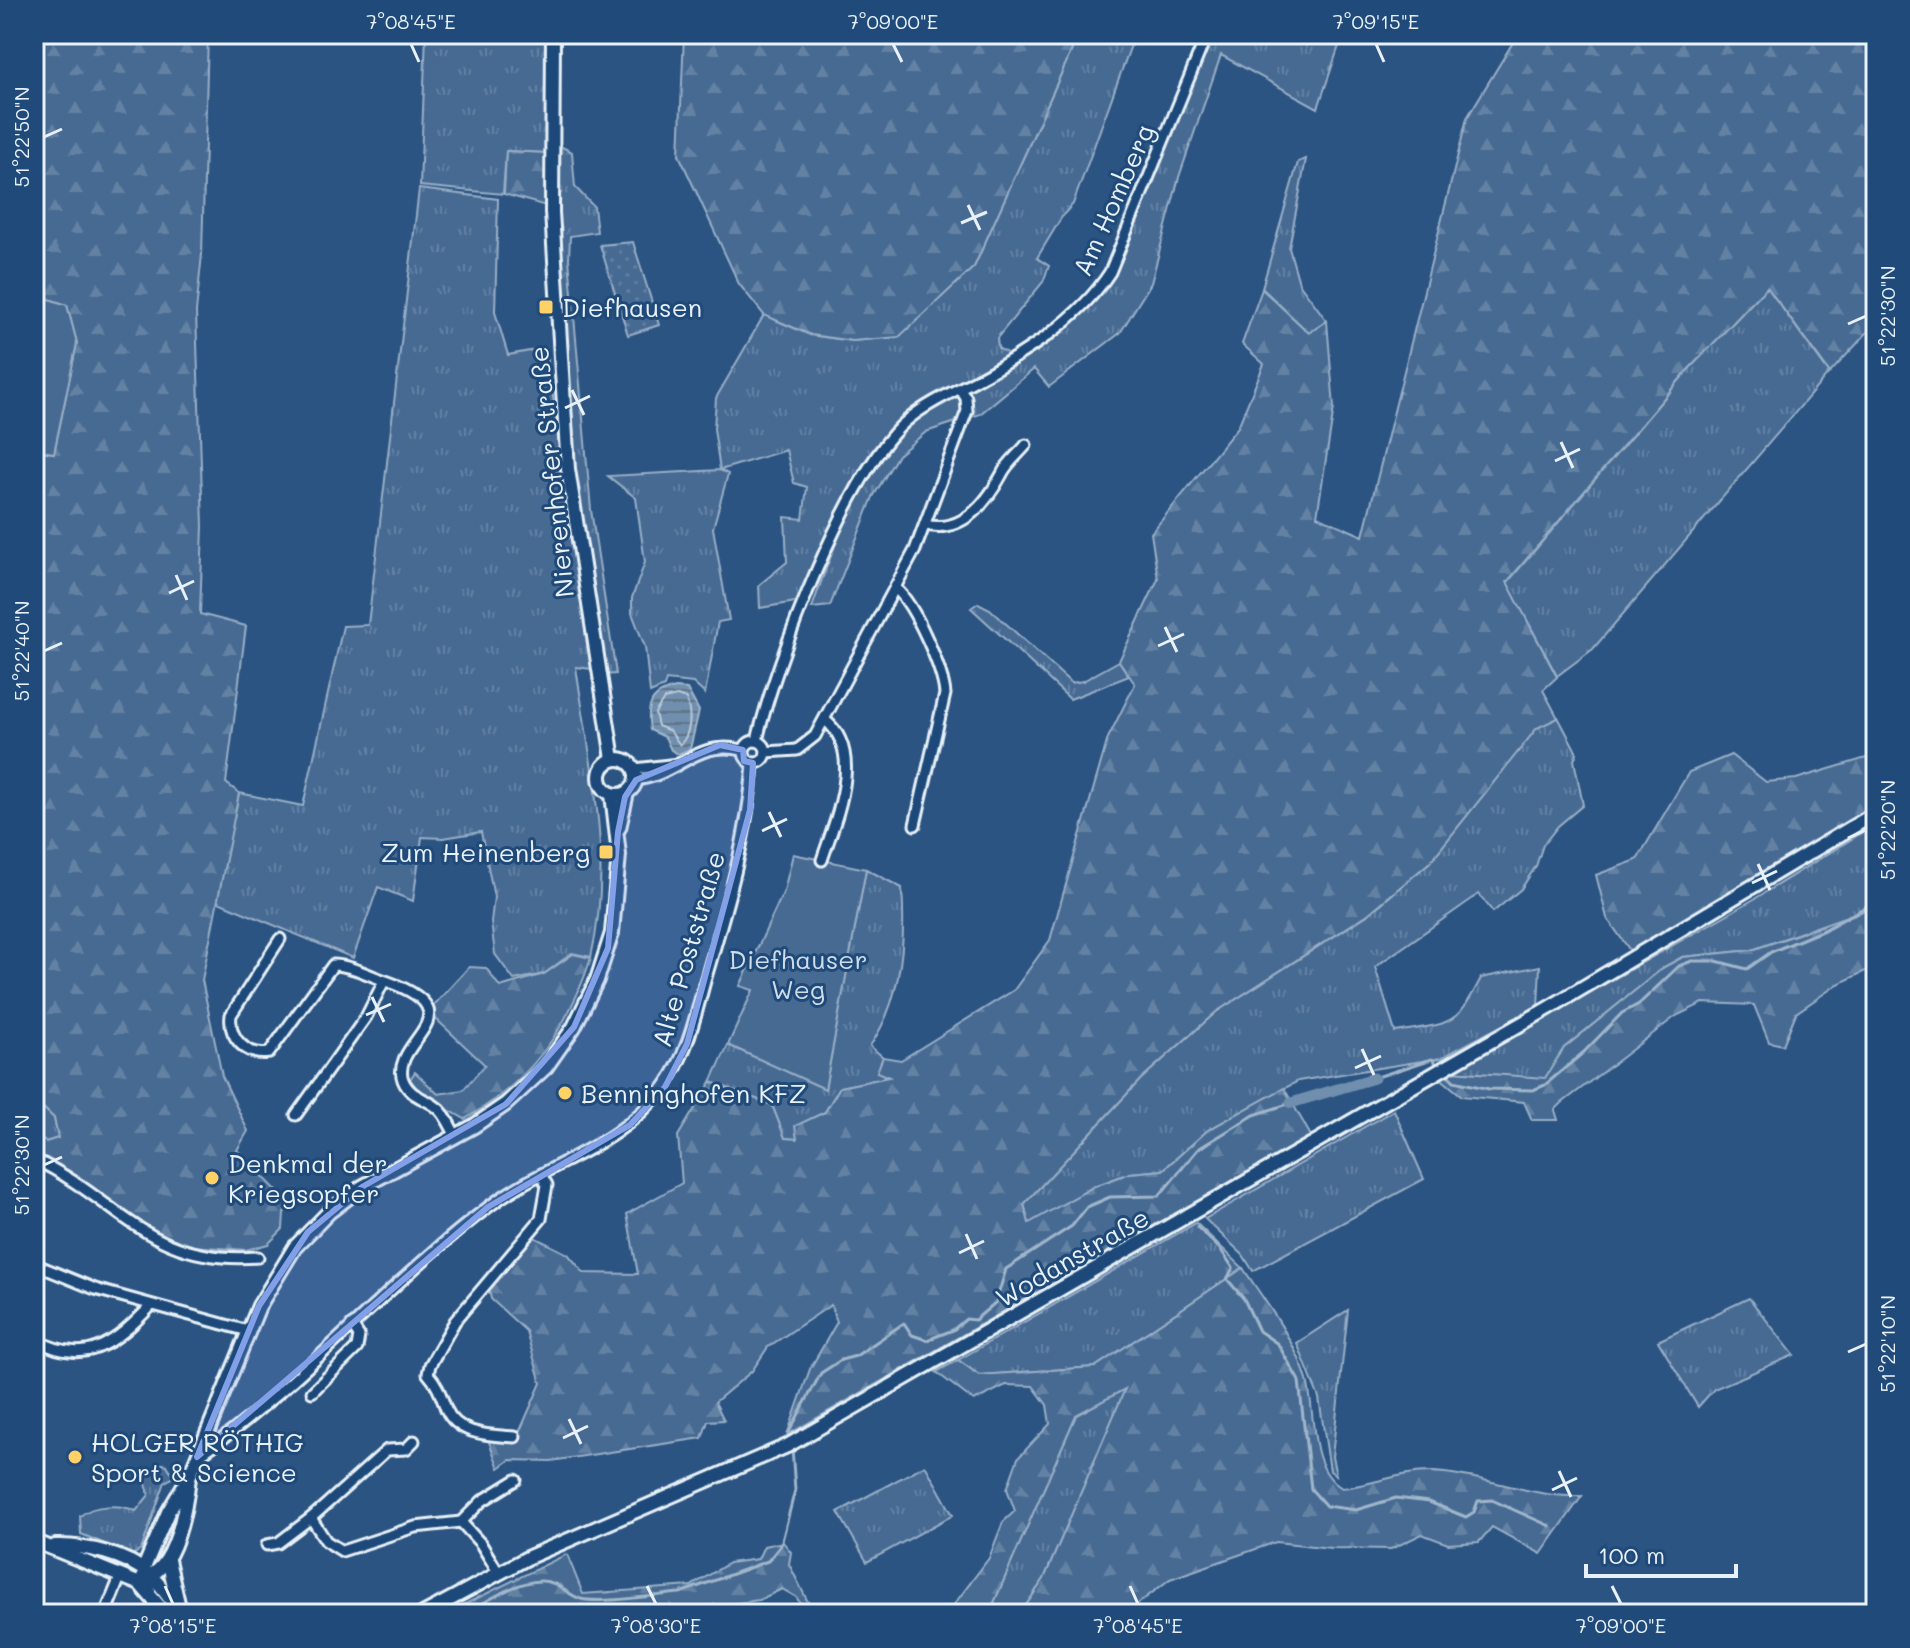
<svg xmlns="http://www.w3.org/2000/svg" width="1910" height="1648" viewBox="0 0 1910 1648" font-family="Mali,sans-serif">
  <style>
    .grass { fill: url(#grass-tufts); stroke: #98aec6; stroke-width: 2 }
    .forest { fill: url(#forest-firs); stroke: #98aec6; stroke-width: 2 }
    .park { fill: #476b93; stroke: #98aec6; stroke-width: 2 }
    .garden { fill: url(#garden-dots); stroke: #98aec6; stroke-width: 2 }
    .water { fill: url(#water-rules); stroke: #a0b6cb; stroke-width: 2 }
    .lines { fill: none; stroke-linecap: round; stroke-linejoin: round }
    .shore { stroke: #b8c9da; stroke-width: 2 }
    .stream { stroke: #a0b6cb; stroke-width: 3 }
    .canal { stroke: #708ead; stroke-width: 11 }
    .minor-casing { stroke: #e8f1f8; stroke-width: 15 }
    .secondary-casing { stroke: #e8f1f8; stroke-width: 18 }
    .minor { stroke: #1f4a7a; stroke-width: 9 }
    .secondary { stroke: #1f4a7a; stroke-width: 12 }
    .marked { fill: #82a0e8; fill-opacity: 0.2; stroke: #82a0e8; stroke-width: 6; stroke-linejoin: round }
    .ticks { fill: none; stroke: #e8f1f8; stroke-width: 3 }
    .poi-dot { fill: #ffd166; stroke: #1f4a7a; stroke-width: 3 }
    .labels { text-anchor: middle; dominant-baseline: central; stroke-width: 6; stroke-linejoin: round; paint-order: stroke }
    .street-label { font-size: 26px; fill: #e8f1f8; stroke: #1f4a7a }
    .poi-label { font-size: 26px; fill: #e8f1f8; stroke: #1f4a7a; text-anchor: start }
    .park-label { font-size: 26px; fill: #d0dde9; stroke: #1f4a7a }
    .neatline { fill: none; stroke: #e8f1f8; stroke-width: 3 }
    .ticks-label { font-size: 20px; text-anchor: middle; fill: #e8f1f8 }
  </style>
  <defs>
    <pattern id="grass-tufts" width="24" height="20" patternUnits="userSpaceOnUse" patternTransform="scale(2)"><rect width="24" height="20" fill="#476b93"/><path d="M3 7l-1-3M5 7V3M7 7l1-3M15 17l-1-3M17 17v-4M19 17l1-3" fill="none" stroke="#6281a3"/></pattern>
    <pattern id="forest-firs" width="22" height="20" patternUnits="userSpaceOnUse" patternTransform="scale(2)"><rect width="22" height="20" fill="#476b93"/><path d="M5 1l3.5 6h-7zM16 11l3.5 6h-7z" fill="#6281a3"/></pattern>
    <pattern id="garden-dots" width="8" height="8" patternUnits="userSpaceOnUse" patternTransform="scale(2)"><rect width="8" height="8" fill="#476b93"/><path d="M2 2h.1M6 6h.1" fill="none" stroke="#6281a3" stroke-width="1.8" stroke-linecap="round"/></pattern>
    <pattern id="water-rules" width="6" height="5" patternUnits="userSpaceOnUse" patternTransform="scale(2)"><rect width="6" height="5" fill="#708ead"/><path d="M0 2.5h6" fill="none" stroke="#61768a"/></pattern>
  </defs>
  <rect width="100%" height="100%" fill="#2b5482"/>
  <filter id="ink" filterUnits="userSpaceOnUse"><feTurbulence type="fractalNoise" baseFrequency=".0125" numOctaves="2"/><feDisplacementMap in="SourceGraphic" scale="16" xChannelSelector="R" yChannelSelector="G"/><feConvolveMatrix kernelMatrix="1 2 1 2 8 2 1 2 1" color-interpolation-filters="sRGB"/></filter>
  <g filter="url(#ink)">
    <g class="grass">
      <polygon points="426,34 545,34 546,153 506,151 503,194 420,186"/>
      <path d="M1079,34H1135L1073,204L1063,215L1037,258L1049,266L1043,282L997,338L998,348C1006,353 1012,357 1022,354C1050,347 1097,297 1113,273L1211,34H1343L1318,108L1221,55L1179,177L1151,283L1120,333L1049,387L1034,369L980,414L926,432L898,455L873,497L830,606L812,608C831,552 852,497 888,449C895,439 906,431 913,422L907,417C853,467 827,533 801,601L760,608L759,585L787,562L785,517L803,519L807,487L794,483L786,450L720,470L728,474L713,528L729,620L718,622L705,694L693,683L666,680L664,687L650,693L645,647L632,613V598L645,562L636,498L608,476L720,470L714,429L716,398L764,315L810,335L852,341L898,337L974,267Z"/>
      <polygon points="560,146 572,152 575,187 594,207 597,232 570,236 569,259 591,510 616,674 604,675 578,507 570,431 559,227"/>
      <polygon points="1306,159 1289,248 1299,283 1327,321 1309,333 1262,288 1298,162"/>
      <path d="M419,189L498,199L495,312L508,355L546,348L592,669L576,667C590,763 614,861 591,957L572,953L544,974L514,980L495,954L491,922L494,897L481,832L443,838L422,837L413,901L378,887L353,958L216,901L239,793L303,806L343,626L368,625Z"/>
      <polygon points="1767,287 1829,373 1593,649 1557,676 1507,583 1688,370"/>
      <polygon points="978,603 990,609 1071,683 1083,681 1119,661 1129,676 1070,699 971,608"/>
      <path d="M1558,717L1577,753L1574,760L1583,805L1558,826L1543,845L1536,866L1521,889L1493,912L1479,894L1375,967L1395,1032C1449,1023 1455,1029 1481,978L1540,966L1538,1006L1441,1058L1298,1081L1208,1130L1163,1170L1130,1173L1095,1186L1029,1224L1024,1204L1141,1079L1216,1012L1369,914L1430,862L1536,728Z"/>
      <polygon points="1876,824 1876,901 1861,911 1752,950 1682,957 1664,967 1564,1048 1545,1079 1452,1071 1756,898"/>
      <path d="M866,869L902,888C906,941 901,1001 870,1046L883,1057L877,1072L890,1077L840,1087L825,1112L796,1126L797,1139L785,1138L772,1105L711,1082L728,1045L825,1088Z"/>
      <polygon points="34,1099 54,1118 58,1138 46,1142 34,1132"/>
      <polygon points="1394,1110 1424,1179 1253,1271 1243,1255 1205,1219"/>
      <polygon points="1196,1223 1243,1268 1095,1367 979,1375 958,1360"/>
      <polygon points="1749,1298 1794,1355 1714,1389 1698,1407 1658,1341"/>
      <polygon points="1348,1310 1332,1457 1336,1475 1330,1471 1319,1398 1297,1343"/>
      <polygon points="1126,1388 1044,1579 1020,1614 989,1614 1076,1415"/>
      <path d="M158,1463L167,1465L174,1477L165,1482L141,1550L132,1555L81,1534L80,1516C94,1504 121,1504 136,1511L149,1495L145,1480Z"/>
      <polygon points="925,1465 953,1515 867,1562 838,1512"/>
    </g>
    <g class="forest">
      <polygon points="34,34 208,34 202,254 196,312 203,526 200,614 246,626 226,783 239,793 202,980 222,1076 248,1131 237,1150 291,1205 284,1213 283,1229 268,1244 246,1250 178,1245 113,1205 70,1171 34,1154 34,1133 46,1142 58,1138 54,1118 34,1099 34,450 54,453 77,343 67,305 34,294"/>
      <polygon points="684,34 1079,34 974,267 899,337 852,341 811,335 764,315 739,284 679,155"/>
      <polygon points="1518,34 1876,34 1876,323 1830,373 1767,287 1687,371 1507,582 1557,677 1543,690 1558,718 1537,728 1430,862 1368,914 1216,1012 1141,1079 1024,1204 1029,1223 1095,1186 1130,1173 1163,1170 1208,1130 1284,1088 1311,1136 787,1435 810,1369 837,1322 831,1305 768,1347 752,1371 715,1402 724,1420 708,1421 702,1438 551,1461 510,1460 499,1468 489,1442 519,1433 541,1383 526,1331 491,1299 488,1285 534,1237 568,1254 584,1273 638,1274 627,1214 682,1183 678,1136 711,1082 772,1105 785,1138 797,1139 795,1126 825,1112 840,1087 889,1077 877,1072 883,1057 901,1060 1014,990 1050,940 1108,738 1135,684 1119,661 1158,579 1151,533 1238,427 1264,364 1242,344 1262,289 1309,333 1327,321 1334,408 1317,516 1363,536 1467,118"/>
      <polygon points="506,151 546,153 546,206 504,194"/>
      <path d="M1731,755L1766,782L1796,779L1876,755V802C1804,862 1713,905 1631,952L1607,918L1596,875L1637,860L1689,772Z"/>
      <polygon points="1876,901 1876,966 1838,984 1796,1013 1783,1045 1769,1042 1754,1005 1703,1003 1676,1016 1562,1103 1555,1110 1558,1120 1532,1120 1524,1102 1462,1096 1439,1077 1451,1071 1545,1078 1564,1048 1664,967 1683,957 1752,950 1861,912"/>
      <path d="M573,954L591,958C568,1029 530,1082 465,1119L422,1095L410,1079L415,1072L438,1094L463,1090L485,1065L436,1019L433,1006L469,967L486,968L500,987L544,974Z"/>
      <path d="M1243,1268C1266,1303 1295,1340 1307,1380C1316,1414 1308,1468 1342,1488C1373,1485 1402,1471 1434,1472C1485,1475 1532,1498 1582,1496L1541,1554L1492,1527L1479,1542L1448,1544L1422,1534L1391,1549L1331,1548L1276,1542L1170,1579L1125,1614H1020L1044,1579L1125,1389L1076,1415L989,1614H947L989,1558L1003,1522L1015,1511L1007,1489L1018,1458L1050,1424L1047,1405L1033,1386L1006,1385L974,1401L936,1372L958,1360L979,1375L1095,1367Z"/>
      <polygon points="783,1542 791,1552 789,1564 814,1614 808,1614 796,1597 782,1589 759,1600 732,1604 721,1611 445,1614 567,1554 583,1594 691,1586 729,1563 758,1559 764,1546"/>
    </g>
    <g class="park">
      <polygon points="34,294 67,305 77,343 54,453 34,450"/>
      <polygon points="793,854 866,869 825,1089 728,1045 753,990 740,986 784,891"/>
    </g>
    <polygon class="garden" points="633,242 659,325 628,335 600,245"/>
    <path class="water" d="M676,688L687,689L699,711L690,749L678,754L671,750L665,737L650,730C646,706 650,693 676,688Z"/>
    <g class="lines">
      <path class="shore" d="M677,696L686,699C692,715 691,733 680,745L670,731L658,726L655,713L664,699Z"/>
      <g class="stream">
        <polyline points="1446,1073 1454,1081 1489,1089 1533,1090 1545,1085 1584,1052 1622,1013 1639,1004 1679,966 1692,961 1716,961 1747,969 1771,952 1824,930 1876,901"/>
        <polyline points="1374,1078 1432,1059 1438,1065"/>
        <polyline points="1197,1227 1221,1250 1233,1268 1227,1279 1244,1299 1259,1331 1278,1344 1299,1381 1311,1489 1326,1506 1356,1510 1396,1498 1429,1502 1466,1517 1474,1512 1478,1501 1492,1500 1550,1526"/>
        <polyline points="791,1440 789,1432 821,1373 841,1360 856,1356 904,1323 912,1335 927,1340 953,1330 966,1319 975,1320 996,1302 1006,1269 1072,1226 1087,1207 1110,1197 1159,1196 1198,1149 1254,1115 1291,1103"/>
        <path d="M462,1614C485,1604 516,1580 542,1581C558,1581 567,1595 581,1599C602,1604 657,1595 680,1593L768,1561L781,1545L795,1490L792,1448"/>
      </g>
      <polyline class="canal" points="1291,1103 1374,1078"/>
      <g class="minor-casing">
        <g id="minor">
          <path d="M926,525C962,534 987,502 1002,474C1007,463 1019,454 1026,445"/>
          <path d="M896,589C915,605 943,670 945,694L915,825"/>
          <circle cx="755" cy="752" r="11"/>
          <path d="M757,741C774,665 850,464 910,418C928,403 953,392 974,381C1024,354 1079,320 1110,272L1207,34"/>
          <polyline points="766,752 797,750 815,736 915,550 967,411 966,398 960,389"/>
          <polyline points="635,769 678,764"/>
          <path d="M636,780C682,774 694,739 743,750"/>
          <path d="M822,860C835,820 866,753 825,720"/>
          <path d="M280,939L231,1015C228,1038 247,1057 269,1053L333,965C351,965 370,976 386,981C479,1014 389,1041 403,1080C410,1098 428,1098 440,1110C447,1117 451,1128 456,1136"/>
          <polyline points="296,1115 366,1017 384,981"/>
          <path d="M34,1159C120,1200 149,1266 258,1257"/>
          <polyline points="34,1264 95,1289 248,1331"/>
          <path d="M34,1339C86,1368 114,1344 151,1306"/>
          <polyline points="312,1392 357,1348 359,1336 352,1325"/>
          <path d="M515,1437C490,1435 458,1436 446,1409C441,1396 438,1385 428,1374L430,1365L455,1321L541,1219L547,1185L542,1176"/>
          <path d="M197,1457C303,1384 388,1282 491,1205C549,1161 617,1150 664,1087C687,1056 695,1018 705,981C726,910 748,837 753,763"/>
          <polyline points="311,1518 326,1541 342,1551 415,1527 461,1522 481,1544 498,1572"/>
          <polyline points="461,1522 482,1501 516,1480"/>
          <polyline points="267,1545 278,1543 311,1518 387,1450 406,1449 414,1441"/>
          <polyline points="105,1614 121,1575"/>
        </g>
      </g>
      <g class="secondary-casing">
        <g id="secondary">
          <polyline points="553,34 552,212 568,469 613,759"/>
          <circle cx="618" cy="777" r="18"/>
          <polyline points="619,828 627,793"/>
          <polyline points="34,1541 140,1584 166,1614"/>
          <path d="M55,1546C85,1545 126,1554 150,1575C162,1586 171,1601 181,1614"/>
          <polyline points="168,1560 178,1603"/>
          <path d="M143,1578C176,1572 186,1506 189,1477"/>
          <polyline points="149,1591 143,1570 168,1512 190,1475 259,1306 295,1247 329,1212 362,1187 474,1126 506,1104 546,1067 574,1027 597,980 612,933 619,855 612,794"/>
          <polyline points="423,1614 529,1557 787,1446 1547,1009 1876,813"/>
        </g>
      </g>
      <use href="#minor" class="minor"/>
      <use href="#secondary" class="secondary"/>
    </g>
  </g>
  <path class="marked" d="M720,745L743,750L744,761L753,763L750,810L687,1044L665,1087L630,1125L488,1207L197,1457L259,1306L308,1232L362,1187L506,1104L574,1027L608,948L618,832L625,797L636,780Z"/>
  <path class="ticks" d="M411,44L419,62M893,44L902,62M1376,44L1384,62M44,137L62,129M968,205L980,230M961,223L987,212M1848,324L1866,316M572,390L584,415M565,408L590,396M1561,442L1573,468M1555,461L1580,449M176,575L187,600M169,593L194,581M1165,627L1177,652M1158,646L1184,634M44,651L62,643M769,812L781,837M762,831L787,819M1848,838L1866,830M1758,864L1770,890M1752,883L1777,871M372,997L384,1022M366,1015L391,1004M1362,1049L1374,1075M1355,1068L1381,1056M44,1165L62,1157M966,1234L977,1259M959,1253L984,1241M1848,1352L1866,1344M569,1419L581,1444M563,1438L588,1426M1559,1471L1571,1497M1552,1490L1577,1478M165,1586L173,1604M647,1586L656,1604M1130,1586L1138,1604M1612,1586L1621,1604"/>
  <g class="poi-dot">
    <rect x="538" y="299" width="16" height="16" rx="4"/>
    <rect x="598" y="844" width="16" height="16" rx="4"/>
    <circle cx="565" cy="1093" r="8"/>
    <circle cx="212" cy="1178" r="8"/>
    <circle cx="75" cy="1457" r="8"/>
  </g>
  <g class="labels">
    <g class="street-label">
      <text transform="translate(1113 200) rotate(-66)">Am Homberg</text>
      <text transform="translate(551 472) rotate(-96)">Nierenhofer Straße</text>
      <text transform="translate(688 949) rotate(-74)">Alte Poststraße</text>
      <text transform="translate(1072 1257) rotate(-30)">Wodanstraße</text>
    </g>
    <g class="poi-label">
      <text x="562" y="307">Diefhausen</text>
      <text x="590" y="852" text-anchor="end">Zum Heinenberg</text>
      <text x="581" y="1093">Benninghofen KFZ</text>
      <text x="228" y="1163">Denkmal der<tspan x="228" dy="30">Kriegsopfer</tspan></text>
      <text x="91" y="1442">HOLGER RÖTHIG<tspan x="91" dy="30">Sport &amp; Science</tspan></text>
    </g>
    <g class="park-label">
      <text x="798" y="959">Diefhauser<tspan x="798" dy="30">Weg</tspan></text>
    </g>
  </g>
  <rect width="1910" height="1648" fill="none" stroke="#1f4a7a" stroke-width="88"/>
  <path d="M1586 1564v12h150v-12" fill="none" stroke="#e8f1f8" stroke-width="4"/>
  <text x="1598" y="1564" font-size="24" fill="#e8f1f8" stroke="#1f4a7a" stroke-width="6" paint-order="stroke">100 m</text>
  <rect x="44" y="44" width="1822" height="1560" class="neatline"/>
  <g class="ticks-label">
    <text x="411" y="29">7°08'45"E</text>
    <text x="893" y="29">7°09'00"E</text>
    <text x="1376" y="29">7°09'15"E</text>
    <text transform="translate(22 137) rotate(-90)" y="7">51°22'50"N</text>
    <text transform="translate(1888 316) rotate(-90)" y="7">51°22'30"N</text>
    <text transform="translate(22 651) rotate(-90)" y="7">51°22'40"N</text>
    <text transform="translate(1888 830) rotate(-90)" y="7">51°22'20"N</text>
    <text transform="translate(22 1165) rotate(-90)" y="7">51°22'30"N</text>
    <text transform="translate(1888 1344) rotate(-90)" y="7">51°22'10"N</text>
    <text x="173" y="1633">7°08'15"E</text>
    <text x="656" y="1633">7°08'30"E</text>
    <text x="1138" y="1633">7°08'45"E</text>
    <text x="1621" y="1633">7°09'00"E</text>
  </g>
</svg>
